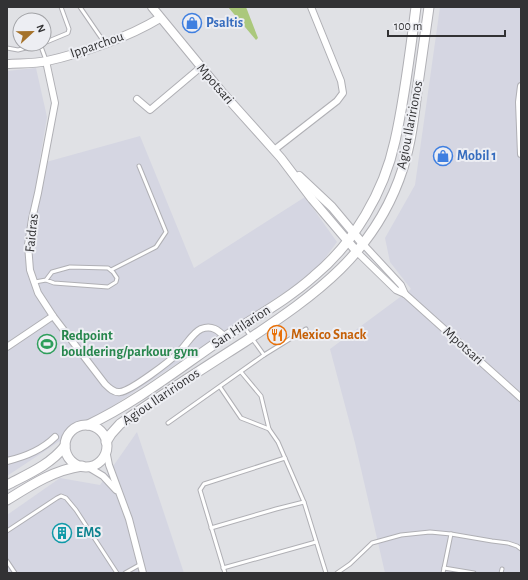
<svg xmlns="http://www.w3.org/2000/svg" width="528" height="580" viewBox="0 0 528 580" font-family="'Alegreya Sans',sans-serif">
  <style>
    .built { fill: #d5d6e2 }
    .green { fill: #abc87c }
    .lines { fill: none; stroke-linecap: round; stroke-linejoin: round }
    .service-casing { stroke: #b0b0b5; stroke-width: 5 }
    .minor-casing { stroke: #b0b0b5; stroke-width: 8 }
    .tertiary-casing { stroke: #b0b0b5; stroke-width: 10 }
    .secondary-casing { stroke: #b0b0b5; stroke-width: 11 }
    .service { stroke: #fff; stroke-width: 3 }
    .minor { stroke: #fff; stroke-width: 6 }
    .tertiary { stroke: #fff; stroke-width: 8 }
    .secondary { stroke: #fff; stroke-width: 9 }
    .labels { text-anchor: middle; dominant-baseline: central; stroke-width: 4; stroke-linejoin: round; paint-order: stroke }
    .shop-label { font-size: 14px; font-weight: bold; fill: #366cbe; stroke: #edeef3; text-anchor: start }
    .street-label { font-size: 14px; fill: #323234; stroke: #edeef3 }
    .food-label { font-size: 14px; font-weight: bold; fill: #c56008; stroke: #edeef3; text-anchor: start }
    .leisure-label { font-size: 14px; font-weight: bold; fill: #27864d; stroke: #edeef3; text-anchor: start }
    .culture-label { font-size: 14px; font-weight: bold; fill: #0d838f; stroke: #edeef3; text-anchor: start }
  </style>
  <rect width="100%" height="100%" fill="#e0e1e5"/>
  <g class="built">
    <polygon points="440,7 521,7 521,573 385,573 355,443 330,349 411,289 390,262 385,238 415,185"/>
    <polygon points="36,68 47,117 39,164 140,136 194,268 305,197 337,242 314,273 7,476 7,71"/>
    <polygon points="137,432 184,573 7,573 7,515 60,478 100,485"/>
  </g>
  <polygon class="green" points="228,7 246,7 258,38 256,40"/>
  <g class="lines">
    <g class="service-casing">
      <g id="service">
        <polyline points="80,7 104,42"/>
        <polyline points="44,43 68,33 69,29 61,7"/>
        <polyline points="40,44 46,60"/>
        <polyline points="7,48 18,50 41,44"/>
        <polyline points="111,270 156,247 166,232 139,166"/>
        <polyline points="35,282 46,280 54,283 108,287 116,282 117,278 113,272 108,268 70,267 52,272 46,280"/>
        <polyline points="244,327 264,355"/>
        <polyline points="241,372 261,396 269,429 278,442 304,502 326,573"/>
        <polyline points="220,387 241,418 269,429"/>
        <polyline points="168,423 264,355 306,329"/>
        <polyline points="211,528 276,509 304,502"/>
        <polyline points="7,531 57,498 61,496 66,498 76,510 117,573"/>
        <polyline points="7,561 15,573"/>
        <polyline points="223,568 316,542"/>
        <polyline points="444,568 474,573"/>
        <polyline points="125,573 141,564"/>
        <polyline points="225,573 200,490 204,484 285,458"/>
        <polyline points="337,573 350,564 372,543 401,535 430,532 451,534 492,541 508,543 517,546 521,549"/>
        <polyline points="443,573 451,534"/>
        <polyline points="501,573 502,569"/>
      </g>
    </g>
    <g class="minor-casing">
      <g id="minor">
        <path d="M46,61L55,103L38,193L32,219L28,245L30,270L38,293L53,316L105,384C109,388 114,393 120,392C131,391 170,361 178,353C186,346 192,333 201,329C212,325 218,330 225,337"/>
        <polyline points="521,86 519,102 521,154"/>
        <polyline points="137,99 150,110 201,67"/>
        <polyline points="274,150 337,101 343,93 341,81 311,7"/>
        <polyline points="363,244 401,285 405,294"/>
        <polyline points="357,252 396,290 405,294 521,398"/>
        <polyline points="7,347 53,316"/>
        <polyline points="106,450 109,465 129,519 143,573"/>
        <path d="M7,461C24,457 43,449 55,437"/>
        <polyline points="88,467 103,476 116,490"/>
      </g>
    </g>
    <g class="tertiary-casing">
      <g id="tertiary">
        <polyline points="152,7 221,91 281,158 312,199 357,252"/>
        <path d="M7,64C20,63 34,64 47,61C83,53 129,37 160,18"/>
        <polyline points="299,176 332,207 363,244"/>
      </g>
    </g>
    <g class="secondary-casing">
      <g id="secondary">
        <path d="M88,425C135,403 178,369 222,339C253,318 286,301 314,276C354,243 384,192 395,141C405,97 410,52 416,7"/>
        <circle cx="86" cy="446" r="21"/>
        <path d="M106,442L111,434L120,424C161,395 204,368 246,341C316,294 376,253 403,168C411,143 414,117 417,91C421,63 425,35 429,7"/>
        <path d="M7,485C28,474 50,465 65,446"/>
        <path d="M7,500C31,485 54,470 82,466"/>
      </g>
    </g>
    <use href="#service" class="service"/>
    <use href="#minor" class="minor"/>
    <use href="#tertiary" class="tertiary"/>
    <use href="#secondary" class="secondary"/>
  </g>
  <defs>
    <g id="shop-ring" transform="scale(1)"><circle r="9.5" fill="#edeef3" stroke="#3f7fe0" stroke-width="1.5"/><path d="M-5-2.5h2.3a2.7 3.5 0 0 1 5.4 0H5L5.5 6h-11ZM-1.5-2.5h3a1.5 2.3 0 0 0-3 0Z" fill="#3f7fe0"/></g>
    <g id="restaurant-ring" transform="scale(1)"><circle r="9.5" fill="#edeef3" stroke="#e8710a" stroke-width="1.5"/><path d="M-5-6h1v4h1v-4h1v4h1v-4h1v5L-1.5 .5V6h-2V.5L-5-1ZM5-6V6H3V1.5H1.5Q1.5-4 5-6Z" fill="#e8710a"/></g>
    <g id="stadium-ring" transform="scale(1)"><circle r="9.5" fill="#edeef3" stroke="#2e9e5b" stroke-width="1.5"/><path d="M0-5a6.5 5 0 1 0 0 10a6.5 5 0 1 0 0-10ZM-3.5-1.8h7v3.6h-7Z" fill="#2e9e5b"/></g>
    <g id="building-ring" transform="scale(1)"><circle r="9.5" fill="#edeef3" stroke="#0f9aa8" stroke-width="1.5"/><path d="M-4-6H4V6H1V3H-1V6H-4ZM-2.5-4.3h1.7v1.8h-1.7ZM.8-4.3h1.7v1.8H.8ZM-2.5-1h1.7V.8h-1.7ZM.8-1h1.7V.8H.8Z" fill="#0f9aa8"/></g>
  </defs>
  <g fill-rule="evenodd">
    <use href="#shop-ring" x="192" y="23"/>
    <use href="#shop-ring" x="443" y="156"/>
    <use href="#restaurant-ring" x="277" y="335"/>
    <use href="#stadium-ring" x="47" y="344"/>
    <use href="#building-ring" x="62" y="533"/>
  </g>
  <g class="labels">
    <g class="shop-label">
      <text x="206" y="23">Psaltis</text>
      <text x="457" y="156">Mobil 1</text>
    </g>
    <g class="street-label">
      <text transform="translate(97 45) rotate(-19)">Ipparchou</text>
      <text transform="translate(215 84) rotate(49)">Mpotsari</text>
      <text transform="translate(410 125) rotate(-79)">Agiou Ilaririonos</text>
      <text transform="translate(32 233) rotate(-84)">Faidras</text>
      <text transform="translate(241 327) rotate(-33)">San Hilarion</text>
      <text transform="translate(463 346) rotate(42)">Mpotsari</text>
      <text transform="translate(161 397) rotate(-34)">Agiou Ilaririonos</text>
    </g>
    <g class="food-label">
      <text x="291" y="335">Mexico Snack</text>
    </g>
    <g class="leisure-label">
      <text x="61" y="336">Redpoint<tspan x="61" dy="16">bouldering/parkour gym</tspan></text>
    </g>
    <g class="culture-label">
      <text x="76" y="533">EMS</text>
    </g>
  </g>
  <rect width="528" height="580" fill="none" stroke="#323234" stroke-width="16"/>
  <g transform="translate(32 32) rotate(68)"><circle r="19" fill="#edeef3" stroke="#a2a3a7"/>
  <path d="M0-3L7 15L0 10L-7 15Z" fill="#a5722a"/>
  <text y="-6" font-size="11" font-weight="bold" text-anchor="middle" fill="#323234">N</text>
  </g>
  <path d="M388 30v6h117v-6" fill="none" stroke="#323234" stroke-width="2"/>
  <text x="394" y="30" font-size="12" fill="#323234" stroke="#edeef3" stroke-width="3" paint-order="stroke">100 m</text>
</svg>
